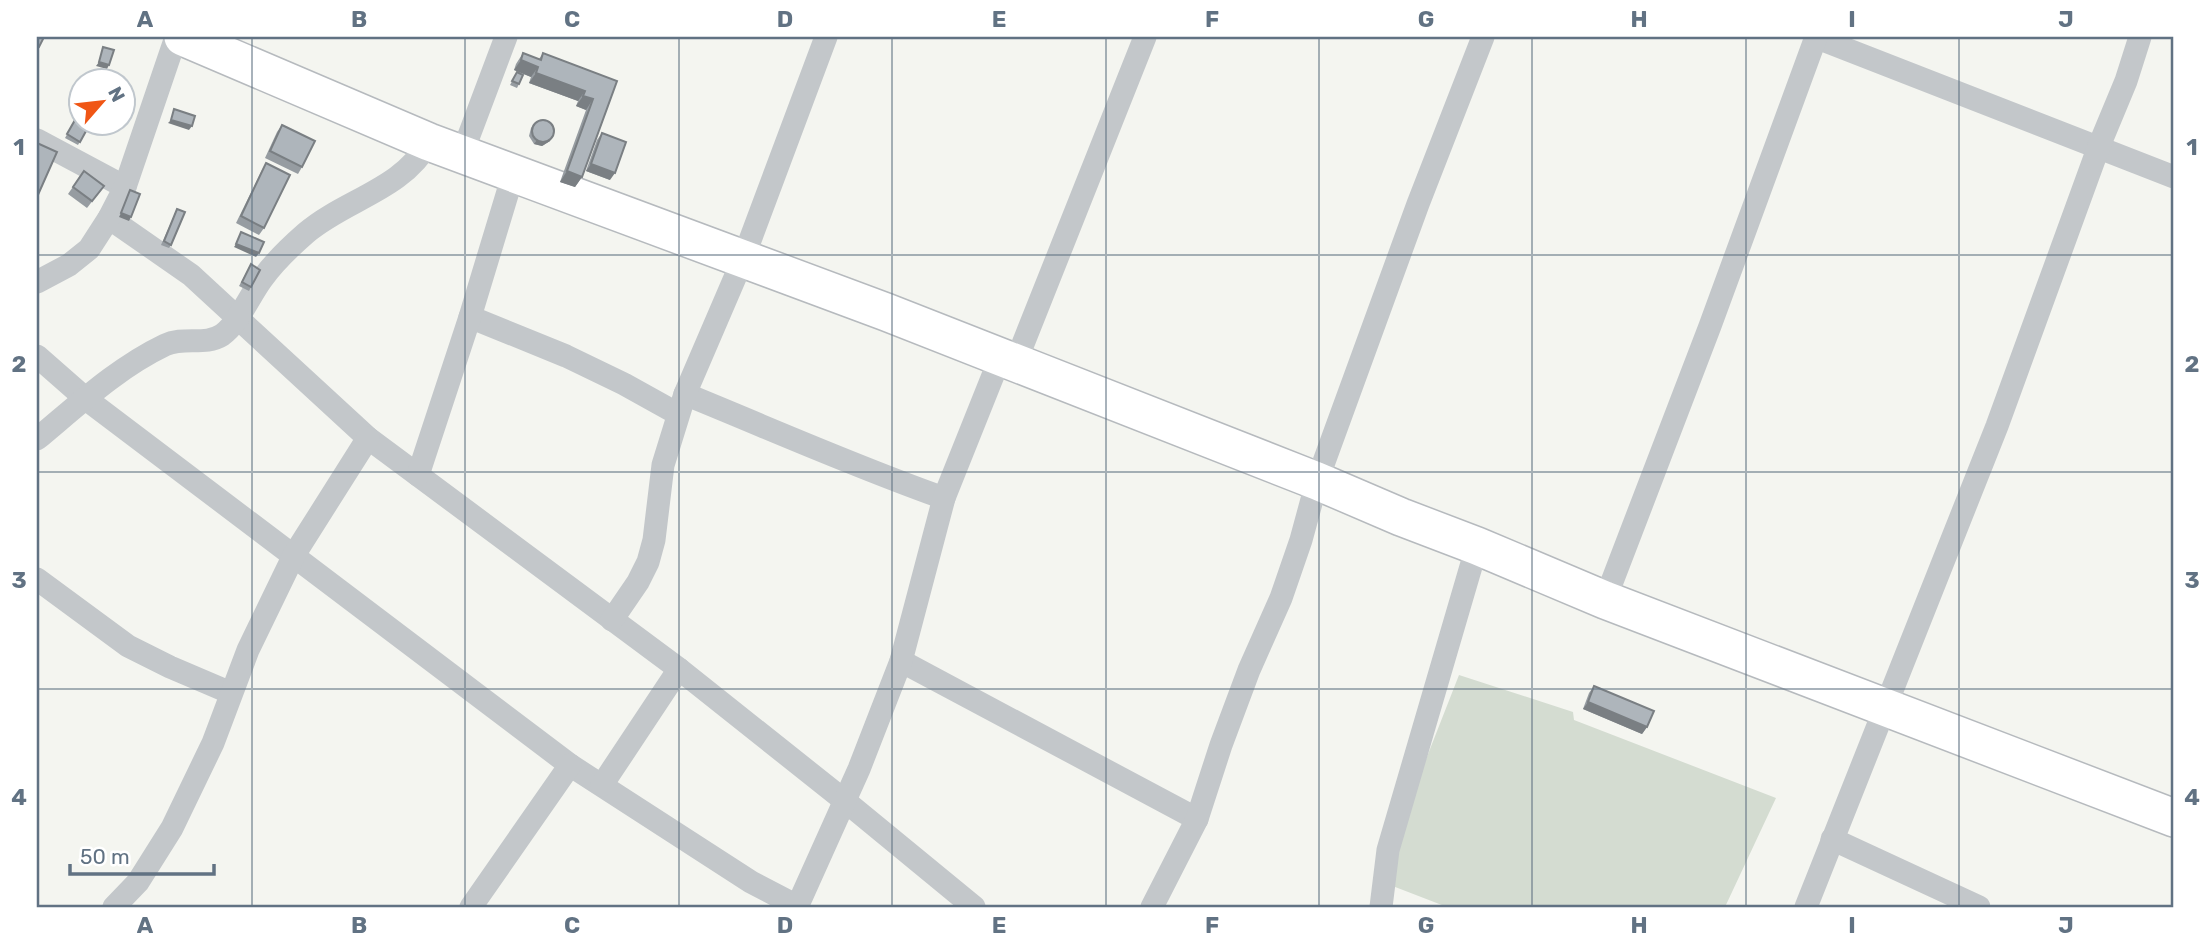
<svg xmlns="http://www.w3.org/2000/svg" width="2211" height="944" viewBox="0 0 2211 944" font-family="Rubik,sans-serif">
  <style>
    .green { fill: #d4dcd1 }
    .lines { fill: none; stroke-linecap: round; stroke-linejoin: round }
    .primary-casing { stroke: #b6babe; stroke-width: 40 }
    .street { stroke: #c3c7ca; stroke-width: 23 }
    .primary { stroke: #fff; stroke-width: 37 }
    .wall { fill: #969ca1 }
    .shaded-wall { fill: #7a7f83 }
    .building { fill: #aeb5bb; stroke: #7a7f83; stroke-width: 2 }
    .grid { fill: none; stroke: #617283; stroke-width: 2; stroke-opacity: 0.55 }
    .neatline { fill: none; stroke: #617283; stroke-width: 2.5 }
    .grid-label { font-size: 23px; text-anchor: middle; font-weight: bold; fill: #617283 }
  </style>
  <rect width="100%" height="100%" fill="#f4f5f0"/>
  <polygon class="green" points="1459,675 1573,712 1574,720 1776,798 1725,907 1447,907 1390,885 1394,841"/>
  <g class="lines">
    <g class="primary-casing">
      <polyline id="primary" points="183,37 429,142 886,312 1317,481 1401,517 1477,546 1605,600 2174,818"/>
    </g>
    <g class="street">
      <polyline points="1815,37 2174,177"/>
      <polyline points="37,140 125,187"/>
      <polyline points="462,154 506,37"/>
      <polyline points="109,218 191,275 368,438 679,669 845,801 974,907"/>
      <polyline points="37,282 69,265 89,249 109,218 125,187 176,37"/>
      <polyline points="470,317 566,356 624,384 678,414"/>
      <polyline points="37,356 86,399 570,765 751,882 797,906"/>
      <polyline points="1015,364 1145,37"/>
      <path d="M685,394C771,429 856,467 944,498"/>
      <path d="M37,439C78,405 117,368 165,345C184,336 205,346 222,335C238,324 250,295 262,279C275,261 290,247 306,233C346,199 402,190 429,142"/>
      <polyline points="418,475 470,317 513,175"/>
      <polyline points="37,579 128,646 170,667 231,693"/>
      <polyline points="1605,600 1710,326 1816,37"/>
      <polyline points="612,620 638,582 648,562 654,540 663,465 685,394 743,259 826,37"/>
      <polyline points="901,661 1197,819"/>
      <polyline points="602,785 679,669"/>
      <polyline points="1832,839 1979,907"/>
      <polyline points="114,907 138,882 172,828 213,743 248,650 294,555 368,438"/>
      <polyline points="471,907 570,765"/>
      <polyline points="797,907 859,769 901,661 944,498 1000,358"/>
      <polyline points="1152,907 1197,819 1221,745 1249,670 1281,598 1301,540 1317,481 1418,204 1483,37"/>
      <polyline points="1381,907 1388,850 1477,546"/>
      <polyline points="1806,907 1997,426 2099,146 2126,81 2140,37"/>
    </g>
    <use href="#primary" class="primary"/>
  </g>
  <g class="wall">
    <polygon points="523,53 539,59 543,53 617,81 582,177 575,187 560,182 586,110 576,106 578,101 529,83 531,77 514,70 516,64"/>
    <polygon points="517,72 519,84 517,88 510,85"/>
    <polygon points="77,117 91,122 78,145 65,138"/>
    <polygon points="534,124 550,141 542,146 534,144 529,136 531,128"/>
    <polygon points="282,125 302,167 298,174 265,158 277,132"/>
    <polygon points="602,133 610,180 586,171 597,140"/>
    <polygon points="266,163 264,228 259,235 236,223 262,170"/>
    <polygon points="84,171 104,186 87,208 68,194"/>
    <polygon points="177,209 171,245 169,248 161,245"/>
    <polygon points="251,264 251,287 249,291 239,286"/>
    <polygon points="1594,686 1647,727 1642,734 1583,709 1589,693"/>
  </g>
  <g class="shaded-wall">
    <polygon points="521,60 538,67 531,77 514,70"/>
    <polygon points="99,62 109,65 107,69 96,66"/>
    <polygon points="536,73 585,91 578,101 529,83"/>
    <polygon points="583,96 593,99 586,110 576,106"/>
    <polygon points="171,120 192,126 189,130 168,123"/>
    <polygon points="552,137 550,141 542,146 534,144 537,140"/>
    <polygon points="591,164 615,173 610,180 586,171"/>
    <polygon points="567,171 582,177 575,187 560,182"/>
    <polygon points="121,213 131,217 129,221 119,217"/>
    <polygon points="236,244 259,253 256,257 234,247"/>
    <polygon points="1588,702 1647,727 1642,734 1583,709"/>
  </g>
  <g class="building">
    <polygon points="37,37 44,37 39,47 37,46"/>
    <polygon points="103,47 114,50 109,65 99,62"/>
    <polygon points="523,53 541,60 543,53 617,81 582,177 567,171 593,99 583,96 585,91 536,73 538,67 521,60"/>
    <polygon points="517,72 523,75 519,84 512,81"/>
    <polygon points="174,109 195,116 192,126 171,120"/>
    <polygon points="79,113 80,114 80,122 91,122 80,142 67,134"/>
    <circle cx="543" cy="131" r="11"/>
    <polygon points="282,125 315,141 302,167 270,151"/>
    <polygon points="602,133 626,142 615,173 591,164"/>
    <polygon points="37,143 57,152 37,197"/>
    <polygon points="266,163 290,175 264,228 241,216"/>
    <polygon points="84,171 104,186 92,201 73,187"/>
    <polygon points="130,190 140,194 131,217 121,213"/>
    <polygon points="177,209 185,212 171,245 164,241"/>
    <polygon points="241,232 264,242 259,253 236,244"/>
    <polygon points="251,264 260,270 251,287 242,282"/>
    <polygon points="1594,686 1654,711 1647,727 1588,702"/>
  </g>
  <path class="grid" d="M252,37V907M465,37V907M679,37V907M892,37V907M1106,37V907M1319,37V907M1532,37V907M1746,37V907M1959,37V907M37,255H2174M37,472H2174M37,689H2174"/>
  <rect width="2211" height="944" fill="none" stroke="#ffffff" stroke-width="77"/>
  <g transform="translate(102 102) rotate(62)"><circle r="33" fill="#ffffff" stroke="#c0c7cd" stroke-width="2"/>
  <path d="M0-5L12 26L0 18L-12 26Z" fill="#f05615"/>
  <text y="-10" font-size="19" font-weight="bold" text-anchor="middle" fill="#617283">N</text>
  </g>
  <path d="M70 864v10h144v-10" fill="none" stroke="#617283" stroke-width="3.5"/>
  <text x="80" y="864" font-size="21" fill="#617283" stroke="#ffffff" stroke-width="5" paint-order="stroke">50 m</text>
  <rect x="38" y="38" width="2134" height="868" class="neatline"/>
  <g class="grid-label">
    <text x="145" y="27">A</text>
    <text x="359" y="27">B</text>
    <text x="572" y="27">C</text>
    <text x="785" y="27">D</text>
    <text x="999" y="27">E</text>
    <text x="1212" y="27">F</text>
    <text x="1426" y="27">G</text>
    <text x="1639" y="27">H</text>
    <text x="1852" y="27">I</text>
    <text x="2066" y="27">J</text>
    <text x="19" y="155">1</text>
    <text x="2192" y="155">1</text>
    <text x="19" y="372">2</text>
    <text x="2192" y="372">2</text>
    <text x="19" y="588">3</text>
    <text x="2192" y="588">3</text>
    <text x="19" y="805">4</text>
    <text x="2192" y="805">4</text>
    <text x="145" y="933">A</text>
    <text x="359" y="933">B</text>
    <text x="572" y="933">C</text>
    <text x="785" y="933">D</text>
    <text x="999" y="933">E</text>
    <text x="1212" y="933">F</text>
    <text x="1426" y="933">G</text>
    <text x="1639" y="933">H</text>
    <text x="1852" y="933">I</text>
    <text x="2066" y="933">J</text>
  </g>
</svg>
